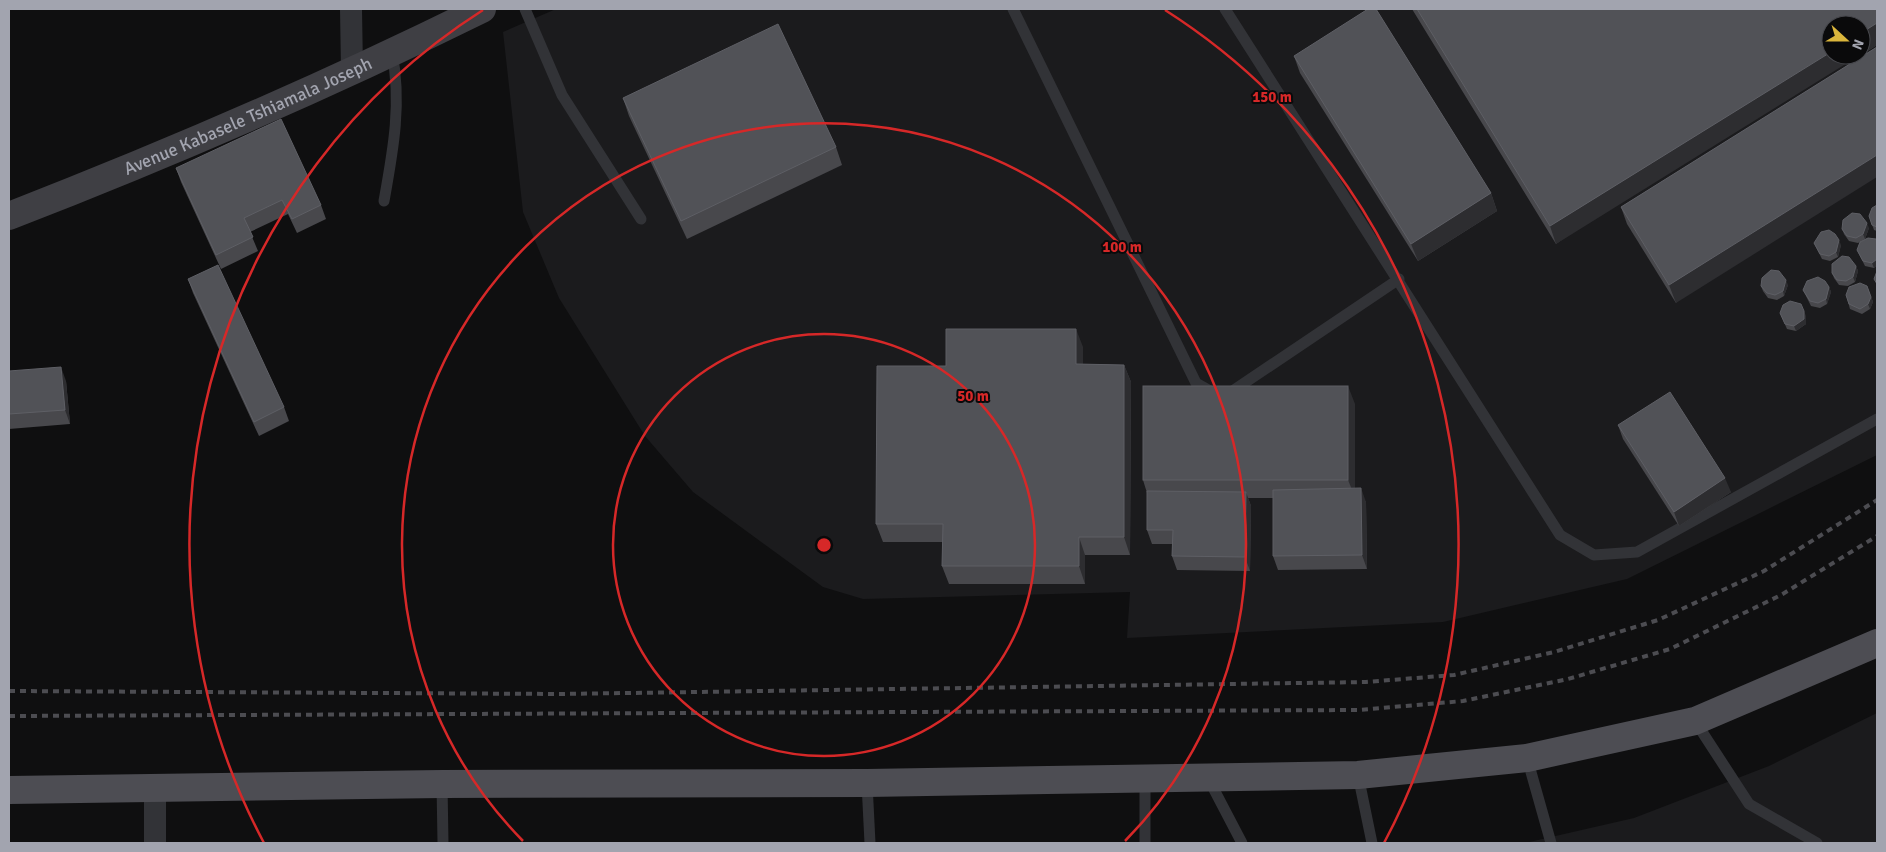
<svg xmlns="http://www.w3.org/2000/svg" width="1886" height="852" viewBox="0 0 1886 852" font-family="Signika,sans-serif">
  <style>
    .built { fill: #1b1b1d; fill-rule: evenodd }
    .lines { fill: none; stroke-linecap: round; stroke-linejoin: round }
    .lane { stroke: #323337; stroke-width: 11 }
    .street { stroke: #323337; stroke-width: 22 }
    .secondary { stroke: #3f3f44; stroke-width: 28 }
    .primary { stroke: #4d4d53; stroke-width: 28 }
    .rail { stroke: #4c4c51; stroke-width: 4; stroke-dasharray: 6 5; stroke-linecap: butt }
    .wall { fill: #48484c }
    .shaded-wall { fill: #2d2d30 }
    .building { fill: #515257; stroke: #5e5f65 }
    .ring { fill: none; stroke: #d62828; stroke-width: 2.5 }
    .labels { text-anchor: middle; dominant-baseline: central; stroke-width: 4; stroke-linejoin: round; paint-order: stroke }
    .street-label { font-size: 18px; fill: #a2a4af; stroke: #0a0a0b }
    .centre { fill: #d62828; stroke: #0a0a0b; stroke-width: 2.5 }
    .ring-label { font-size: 15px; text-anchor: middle; font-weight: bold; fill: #d62828; stroke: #0a0a0b; stroke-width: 4; stroke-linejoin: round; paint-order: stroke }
  </style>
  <rect width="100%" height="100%" fill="#0f0f10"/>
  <g class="built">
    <path d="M556,9H1877V455L1627,579L1443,622L1127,638L1130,592L863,599L823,587L693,492L645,436L559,298L523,212L503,32ZM1831,25H1861V55H1831Z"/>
    <polygon points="1877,713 1877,843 1525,843 1634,818 1769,766"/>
  </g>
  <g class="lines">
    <g class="lane">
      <polyline points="525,9 562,95 641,219"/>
      <polyline points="1013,9 1196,383 1212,392"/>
      <polyline points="1225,9 1560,535 1594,555 1637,552 1877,419"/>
      <path d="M384,201C393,151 402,103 392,53"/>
      <polyline points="1228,394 1399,279"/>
      <polyline points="1695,721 1749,804 1817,843"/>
      <polyline points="1527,758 1551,843"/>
      <polyline points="1358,775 1372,843"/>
      <polyline points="1145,778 1145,843"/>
      <polyline points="1208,778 1242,843"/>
      <polyline points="867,783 870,843"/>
      <polyline points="442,784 443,843"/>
    </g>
    <g class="street">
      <polyline points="351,9 352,70"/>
      <polyline points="155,789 155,843"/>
    </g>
    <path class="secondary" id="s1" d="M9,216C169,154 328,85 482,9"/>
    <polyline class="primary" points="9,790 442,784 867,783 1358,775 1527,758 1695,721 1877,643"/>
    <g class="rail">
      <polyline points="9,691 561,694 1366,682 1454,675 1554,652 1658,620 1764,571 1877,500"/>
      <polyline points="9,716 1358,710 1463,701 1568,679 1670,649 1781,595 1877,536"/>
    </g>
  </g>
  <g class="wall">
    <polygon points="1412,9 1877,9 1877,45 1861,55 1861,25 1556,244"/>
    <polygon points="1877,47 1676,303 1627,224 1621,207"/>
    <polygon points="1294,56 1491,193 1497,211 1418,261 1300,73"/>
    <polygon points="623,98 836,147 842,165 687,239 629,116"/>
    <polygon points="176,168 321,205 326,219 297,233 288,214 250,232 258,251 221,269 181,182"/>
    <polygon points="1877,205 1877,231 1874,230 1869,216"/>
    <polygon points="1869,228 1865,239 1858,243 1849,241 1844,234 1842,229"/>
    <polygon points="1877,241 1877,265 1874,268 1865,266 1857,250"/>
    <polygon points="1814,243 1841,245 1838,257 1830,261 1822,259"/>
    <polygon points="1856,266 1858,271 1855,282 1848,286 1839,285 1834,278 1832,273"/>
    <polygon points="188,279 284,407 289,421 259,436 193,293"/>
    <polygon points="1788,285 1784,296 1777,300 1768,298 1763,291 1761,286"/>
    <polygon points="1867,286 1873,302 1870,309 1862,314 1850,309 1846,295"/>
    <polygon points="1829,287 1831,292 1827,304 1820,308 1811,306 1803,290"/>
    <polygon points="1780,313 1806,316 1806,324 1796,331 1787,329"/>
    <polygon points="1083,347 1083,364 1124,365 1131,382 1130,555 1085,555 1085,584 949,584 942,566 943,542 883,542 876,524 946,366"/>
    <polygon points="9,371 66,381 70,424 9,429"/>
    <polygon points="1355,404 1355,489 1366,502 1367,569 1278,570 1273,556 1273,498 1248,498 1251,506 1250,571 1177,570 1172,556 1172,544 1152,544 1147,530 1147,493 1143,480"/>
    <polygon points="1618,425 1731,492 1679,526 1623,439"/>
  </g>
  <g class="shaded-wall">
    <polygon points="1877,23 1877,45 1861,55 1861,33"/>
    <polygon points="1831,52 1831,55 1860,55 1556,244 1550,226"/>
    <polygon points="1877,155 1877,177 1676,303 1669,285"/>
    <polygon points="1491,193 1497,211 1418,261 1411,244"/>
    <polygon points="1867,223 1869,228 1865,239 1863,234"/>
    <polygon points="1839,240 1841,245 1838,257 1836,252"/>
    <polygon points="1877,259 1877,265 1874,268 1872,263"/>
    <polygon points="1856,266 1858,271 1855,282 1853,277"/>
    <polygon points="1786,280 1788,285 1784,296 1783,291"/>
    <polygon points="1829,287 1831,292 1827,304 1826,299"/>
    <polygon points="1871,297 1873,302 1870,309 1868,304"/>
    <polygon points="1804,311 1806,316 1806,324 1796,331 1794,326"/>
    <polygon points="1076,329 1083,347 1083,382 1076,364"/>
    <polygon points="1124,365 1131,382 1130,555 1124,537"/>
    <polygon points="61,367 66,381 70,424 65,410"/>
    <polygon points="1348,386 1355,404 1355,497 1348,480"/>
    <polygon points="1725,478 1731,492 1679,526 1674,512"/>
    <polygon points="1361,488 1366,502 1367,569 1362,555"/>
    <polygon points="1246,492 1251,506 1250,571 1245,557"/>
    <polygon points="1079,537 1085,555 1085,584 1079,566"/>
  </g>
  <g class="building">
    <polygon points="1368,9 1376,9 1491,193 1411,244 1294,56"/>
    <polygon points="1417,9 1877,9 1877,23 1861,33 1861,25 1831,25 1831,52 1550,226"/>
    <polygon points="778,24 836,147 681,221 623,98"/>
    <polygon points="1877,47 1877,155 1669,285 1621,207"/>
    <polygon points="281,119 321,205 292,219 282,200 244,218 253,237 216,255 176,168"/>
    <polygon points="1877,205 1877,227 1872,225 1869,216 1872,208"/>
    <polygon points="1852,213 1860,214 1867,223 1863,234 1856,238 1847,236 1842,229 1843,220"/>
    <polygon points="1829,230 1835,234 1839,240 1836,252 1829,256 1820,254 1814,243 1821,232"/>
    <polygon points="1868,238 1876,239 1877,241 1877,259 1872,263 1863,261 1857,250 1860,242"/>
    <polygon points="1842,256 1849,257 1856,266 1853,277 1846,281 1837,280 1832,273 1832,264"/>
    <polygon points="218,265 284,407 254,422 188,279"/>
    <polygon points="1771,270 1779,271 1786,280 1783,291 1775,295 1767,293 1761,286 1762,278"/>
    <polygon points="1877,271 1877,284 1874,279"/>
    <polygon points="1818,277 1825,281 1829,287 1826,299 1818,303 1810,301 1803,290 1807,281"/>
    <polygon points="1860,283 1867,286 1871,297 1868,304 1860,309 1849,304 1846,295 1849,287"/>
    <polygon points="1790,301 1801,304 1804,311 1804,319 1794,326 1785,324 1780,313 1783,305"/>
    <polygon points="946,329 1076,329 1076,364 1124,365 1124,537 1079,537 1079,566 942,566 943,524 876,524 877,366 946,366"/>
    <polygon points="61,367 65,410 9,414 9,371"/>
    <rect x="1143" y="386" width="205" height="94"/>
    <polygon points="1670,392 1725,478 1674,512 1618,425"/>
    <polygon points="1361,488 1362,555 1273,556 1273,490"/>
    <polygon points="1147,491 1246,492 1245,557 1172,556 1173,530 1147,530"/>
  </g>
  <g class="ring">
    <circle cx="824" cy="545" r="211"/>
    <path d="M523 841A422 422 0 1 1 1125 841"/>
    <path d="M264 843A634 634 0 0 1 483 10M1165 10A634 634 0 0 1 1384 843"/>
  </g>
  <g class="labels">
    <g class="street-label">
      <text stroke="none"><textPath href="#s1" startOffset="259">Avenue Kabasele Tshiamala Joseph</textPath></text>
    </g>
  </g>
  <circle cx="824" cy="545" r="8" class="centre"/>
  <g class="ring-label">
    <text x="1272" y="102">150 m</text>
    <text x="1122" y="252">100 m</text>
    <text x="973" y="401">50 m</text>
  </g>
  <rect width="1886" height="852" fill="none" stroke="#a2a4af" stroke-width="20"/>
  <g transform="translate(1846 40) rotate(111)"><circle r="24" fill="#0a0a0b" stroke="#47484d"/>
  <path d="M0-4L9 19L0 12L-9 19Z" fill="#dbb63c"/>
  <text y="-8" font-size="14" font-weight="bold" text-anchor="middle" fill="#a2a4af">N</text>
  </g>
</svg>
